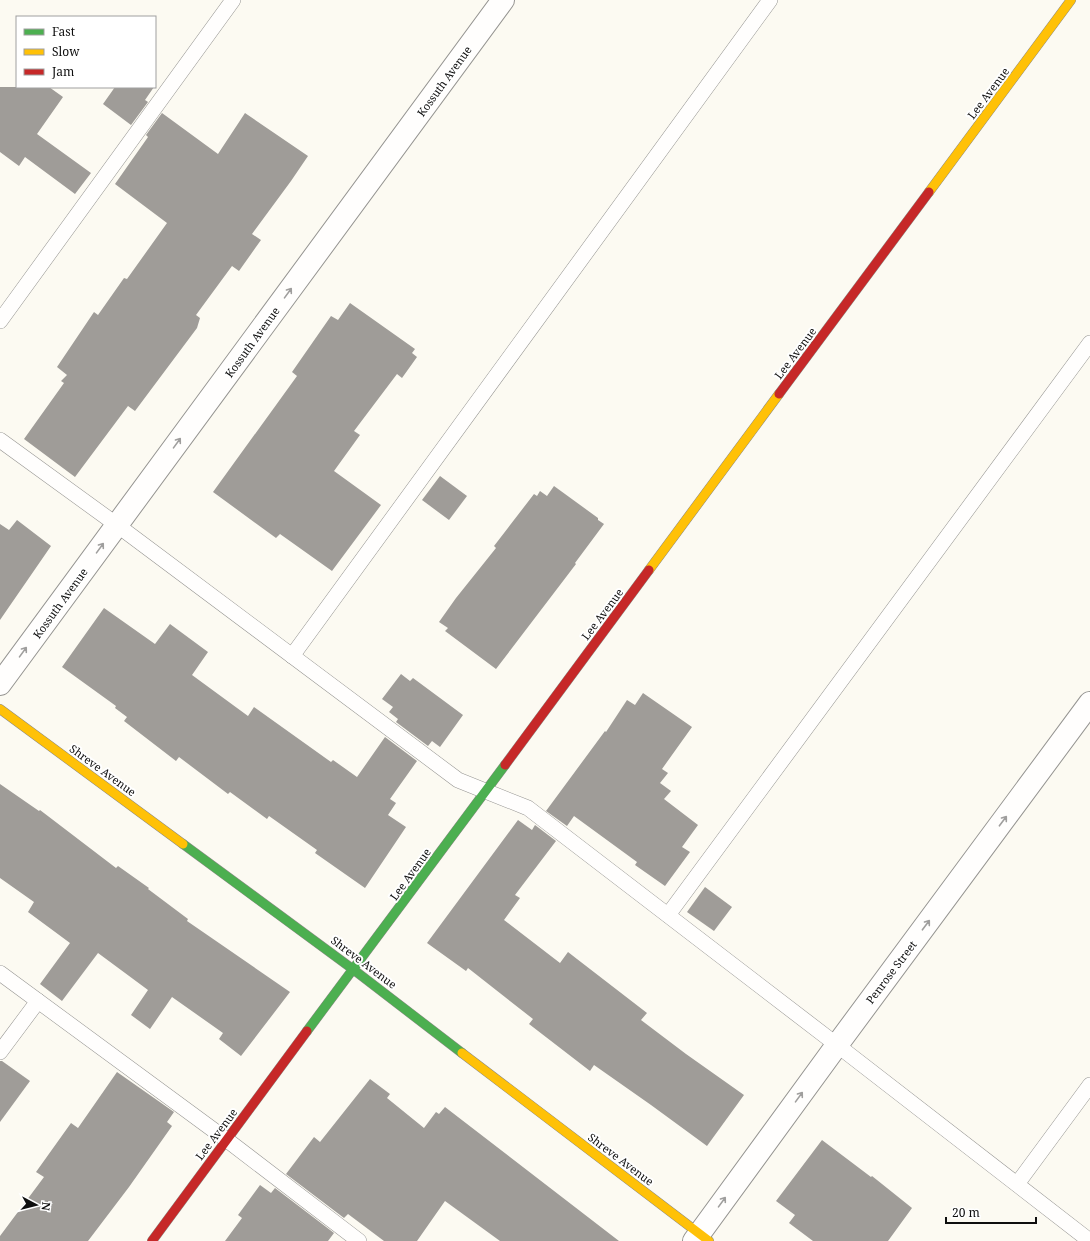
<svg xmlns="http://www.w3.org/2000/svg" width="1090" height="1241" viewBox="0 0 1090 1241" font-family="'Noto Serif',serif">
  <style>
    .building { fill: #9f9c98 }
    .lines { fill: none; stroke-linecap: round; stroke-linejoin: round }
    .lane-casing { stroke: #959491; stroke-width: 16 }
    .street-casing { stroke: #959491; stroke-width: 24 }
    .fast-casing { stroke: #8c8b87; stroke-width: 10 }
    .slow-casing { stroke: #8c8b87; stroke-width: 10 }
    .jam-casing { stroke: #8c8b87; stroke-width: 10 }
    .lane { stroke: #fffefd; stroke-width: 15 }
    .street { stroke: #fffefd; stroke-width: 22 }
    .fast { stroke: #4caf50; stroke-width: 9 }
    .slow { stroke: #ffc107; stroke-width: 9 }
    .jam { stroke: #c62828; stroke-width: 9 }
    .oneway { stroke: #9f9e9d }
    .labels { text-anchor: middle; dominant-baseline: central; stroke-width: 4; stroke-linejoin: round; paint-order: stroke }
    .street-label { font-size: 11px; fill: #0e0e0e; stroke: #fff }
  </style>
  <rect width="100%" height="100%" fill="#fcfaf2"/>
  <g class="building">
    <polygon points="0,87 49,87 63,97 37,134 91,173 75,194 25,157 19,166 0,152"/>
    <polygon points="115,87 154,87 145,100 148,102 131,125 103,104"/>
    <polygon points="162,113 218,154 245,113 308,156 291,181 252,234 261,240 239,271 232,266 196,315 200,318 197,328 135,411 128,406 75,477 24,439 64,383 61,381 67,375 57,367 94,312 98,315 124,278 127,279 167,223 115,184 148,137 146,135"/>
    <polygon points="350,303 415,349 412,353 417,357 402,378 397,374 354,431 360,435 334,471 381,505 332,571 280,534 276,538 213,492 297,376 292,372 331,316 338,320"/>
    <polygon points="440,476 467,496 449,520 422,500"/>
    <polygon points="554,486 598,518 598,520 604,524 575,563 576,564 496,669 445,631 448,628 439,622 456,598 496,548 494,546 534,494 537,496 540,491 547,496"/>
    <polygon points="17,520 51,546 0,620 0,524 9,530"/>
    <polygon points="104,608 155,644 170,624 208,652 192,675 248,716 254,707 331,762 333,760 357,777 385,737 417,761 390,799 396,803 388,815 406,827 365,888 315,853 317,850 269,816 267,819 230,792 228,794 179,757 176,761 124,721 127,717 115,708 116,706 62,667"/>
    <polygon points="401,674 410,681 413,678 463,715 440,747 432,741 428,746 396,722 398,719 389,712 393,707 382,699"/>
    <polygon points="643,693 692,727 662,769 668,773 660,783 671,791 664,799 698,825 682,847 690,852 665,886 635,865 637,862 574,816 567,826 546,811 605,731 606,732 627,700 635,705"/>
    <polygon points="0,784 39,811 40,810 116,868 118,866 149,888 148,889 188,919 187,921 290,992 241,1056 219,1039 223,1033 172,997 150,1029 131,1015 148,990 98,953 62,1001 40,984 70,943 28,912 34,902 0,878"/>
    <polygon points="518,820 532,830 535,825 556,841 515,895 520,898 504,920 560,963 568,952 577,959 647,1013 641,1020 686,1054 744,1095 707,1146 651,1105 594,1065 590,1071 529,1024 533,1019 468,968 466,971 427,943"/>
    <polygon points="705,887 732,907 714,931 687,912"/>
    <polygon points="0,1061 2,1061 30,1081 0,1122"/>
    <polygon points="117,1072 174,1112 167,1122 172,1126 129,1187 88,1241 0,1241 0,1236 44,1177 36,1172 71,1123 78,1128"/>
    <polygon points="370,1079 390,1094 387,1098 424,1128 436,1112 439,1114 445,1107 619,1241 500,1241 445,1201 417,1241 384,1241 348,1214 344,1218 286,1174 314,1137 320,1142"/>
    <polygon points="822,1140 871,1177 872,1176 912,1208 888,1241 813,1241 789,1223 795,1215 776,1201"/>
    <polygon points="260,1185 271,1193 275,1188 334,1233 328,1241 225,1241 242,1218 238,1215"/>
  </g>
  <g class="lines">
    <g class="lane-casing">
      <g id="lane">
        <polyline points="0,321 233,0"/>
        <polyline points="0,440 117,525 458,780 528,808 837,1045 1090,1241"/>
        <polyline points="292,656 770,0"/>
        <polyline points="668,915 1090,343"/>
        <polyline points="0,973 227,1140 359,1241"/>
        <polyline points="0,1052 38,1001"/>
        <polyline points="1017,1184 1090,1085"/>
      </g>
    </g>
    <g class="street-casing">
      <g id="street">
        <polyline points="0,684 503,0"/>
        <polyline points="694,1241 837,1045 1090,703"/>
      </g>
    </g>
    <g class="fast-casing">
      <g id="fast">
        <polyline points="183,844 354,970 462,1053"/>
        <polyline points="307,1031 505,765"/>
      </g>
    </g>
    <g class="slow-casing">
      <g id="slow">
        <polyline points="929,192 1071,0"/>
        <polyline points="649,570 779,394"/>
        <polyline points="0,709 183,844"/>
        <polyline points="462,1053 709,1241"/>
      </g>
    </g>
    <g class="jam-casing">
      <g id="jam">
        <polyline points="779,394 929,192"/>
        <polyline points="505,765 649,570"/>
        <polyline points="152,1241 307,1031"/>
      </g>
    </g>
    <use href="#lane" class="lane"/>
    <use href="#street" class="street"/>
    <use href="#fast" class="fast"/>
    <use href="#slow" class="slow"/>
    <use href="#jam" class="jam"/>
  </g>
  <defs><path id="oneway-shaft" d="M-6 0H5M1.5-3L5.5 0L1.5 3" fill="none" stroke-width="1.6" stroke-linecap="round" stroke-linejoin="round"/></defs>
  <g class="oneway">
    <use href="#oneway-shaft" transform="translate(288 293) rotate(-54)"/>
    <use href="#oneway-shaft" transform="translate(177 443) rotate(-54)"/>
    <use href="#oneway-shaft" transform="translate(100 548) rotate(-54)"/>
    <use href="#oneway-shaft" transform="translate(23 652) rotate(-54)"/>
    <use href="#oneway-shaft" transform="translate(1003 821) rotate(-53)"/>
    <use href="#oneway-shaft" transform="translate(926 925) rotate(-53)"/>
    <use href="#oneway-shaft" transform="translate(799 1097) rotate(-54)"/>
    <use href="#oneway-shaft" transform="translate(722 1202) rotate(-54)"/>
  </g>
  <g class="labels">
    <g class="street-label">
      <text transform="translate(444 81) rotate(-54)">Kossuth Avenue</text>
      <text transform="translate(988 93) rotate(-53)">Lee Avenue</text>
      <text transform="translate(252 342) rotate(-54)">Kossuth Avenue</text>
      <text transform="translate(795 353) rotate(-53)">Lee Avenue</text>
      <text transform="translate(60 603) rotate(-54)">Kossuth Avenue</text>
      <text transform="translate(602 614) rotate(-53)">Lee Avenue</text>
      <text transform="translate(103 770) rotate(36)">Shreve Avenue</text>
      <text transform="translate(410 874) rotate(-54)">Lee Avenue</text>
      <text transform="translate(364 962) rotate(37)">Shreve Avenue</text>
      <text transform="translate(891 972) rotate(-53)">Penrose Street</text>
      <text transform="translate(216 1134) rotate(-53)">Lee Avenue</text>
      <text transform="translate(621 1159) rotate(37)">Shreve Avenue</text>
    </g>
  </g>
  <rect x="16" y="16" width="140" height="72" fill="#ffffff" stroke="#9f9f9f"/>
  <rect x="24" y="29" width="20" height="6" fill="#4caf50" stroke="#9f9f9f"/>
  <text x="52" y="36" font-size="12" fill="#0e0e0e">Fast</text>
  <rect x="24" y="49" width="20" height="6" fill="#ffc107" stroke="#9f9f9f"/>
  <text x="52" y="56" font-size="12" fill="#0e0e0e">Slow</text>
  <rect x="24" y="69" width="20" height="6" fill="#c62828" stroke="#9f9f9f"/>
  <text x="52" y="76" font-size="12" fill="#0e0e0e">Jam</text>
  <g transform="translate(36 1205) rotate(97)" stroke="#ffffff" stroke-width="3" paint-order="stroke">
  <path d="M0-3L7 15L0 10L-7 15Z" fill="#0e0e0e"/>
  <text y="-6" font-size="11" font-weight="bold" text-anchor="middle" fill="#0e0e0e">N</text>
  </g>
  <path d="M946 1217v6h90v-6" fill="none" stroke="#0e0e0e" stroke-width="2"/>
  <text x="952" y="1217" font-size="12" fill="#0e0e0e" stroke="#ffffff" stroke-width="3" paint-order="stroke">20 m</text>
</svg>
